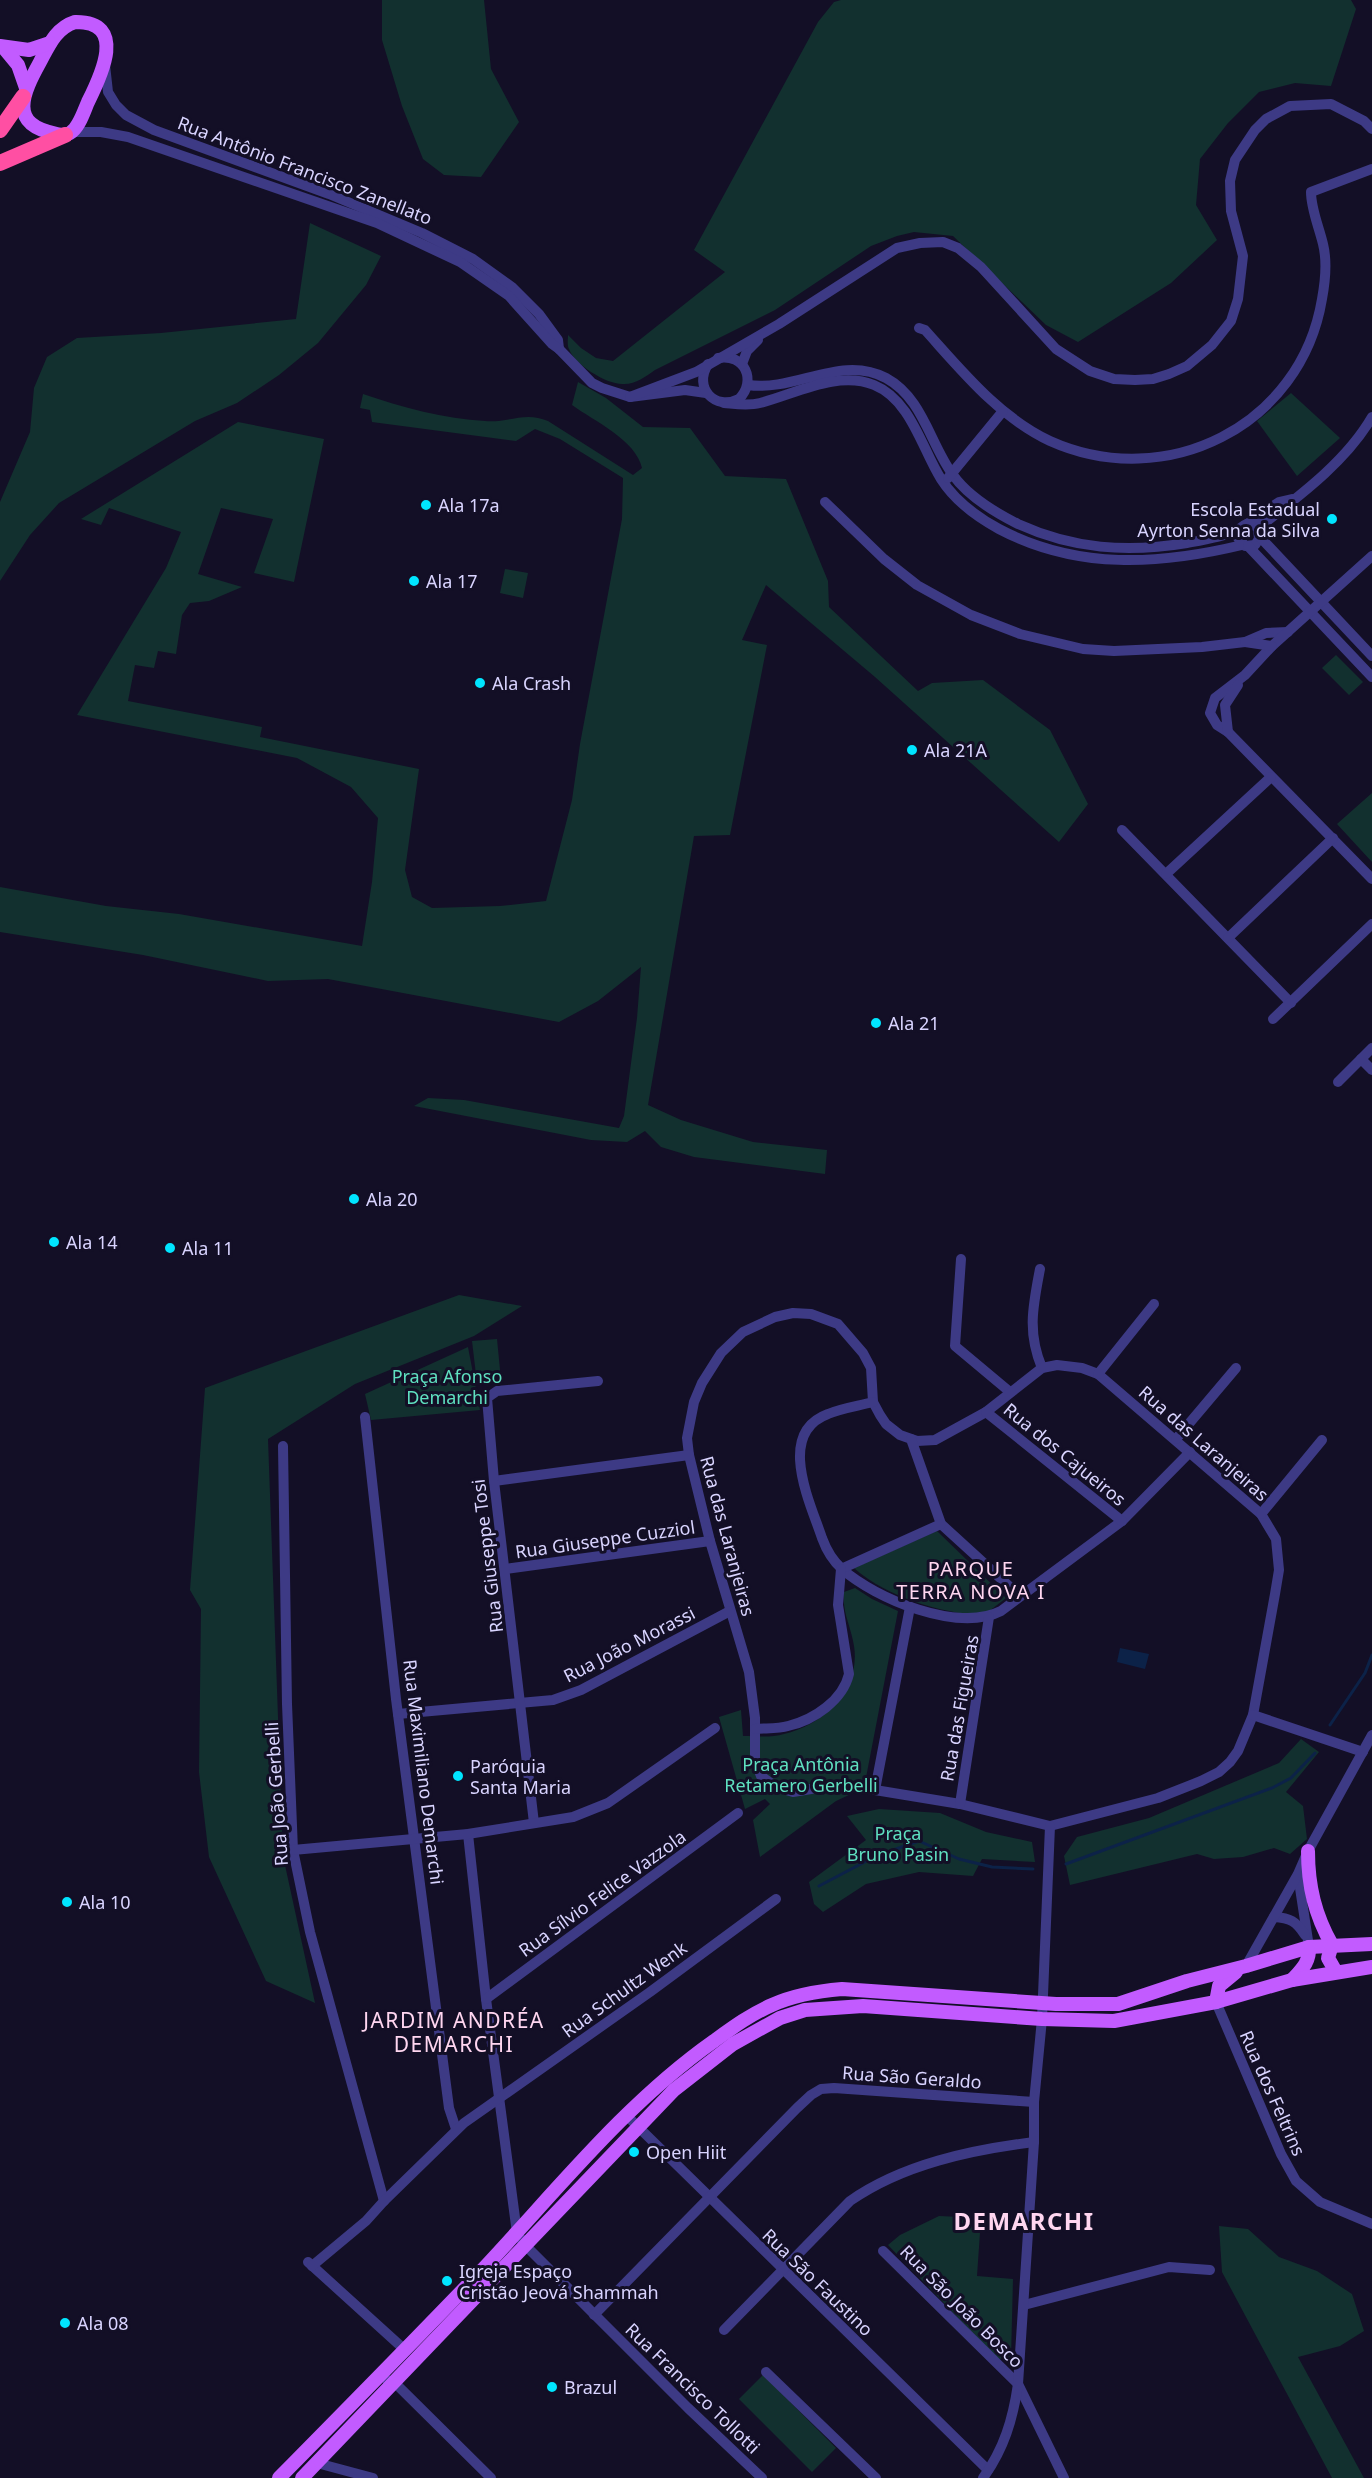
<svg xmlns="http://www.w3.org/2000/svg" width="1372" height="2478" viewBox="0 0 1372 2478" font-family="'Noto Sans',sans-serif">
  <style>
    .green { fill: #12302f }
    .water { fill: #0c2248 }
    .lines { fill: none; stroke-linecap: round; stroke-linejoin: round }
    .stream { stroke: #0c2248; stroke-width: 3 }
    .minor { stroke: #3d3a85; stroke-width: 10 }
    .major { stroke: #c25bff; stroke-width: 14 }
    .highway { stroke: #ff4fa3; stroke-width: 16 }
    .poi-dot { fill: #00e5ff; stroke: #130f26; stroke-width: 2 }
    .labels { text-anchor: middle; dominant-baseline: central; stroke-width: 6; stroke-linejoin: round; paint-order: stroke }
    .street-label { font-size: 18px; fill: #d9d4ff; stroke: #130f26 }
    .poi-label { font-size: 18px; fill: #d9d4ff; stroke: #130f26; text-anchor: start }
    .park-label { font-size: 18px; fill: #5fe0c0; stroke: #130f26 }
    .neighbourhood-label { font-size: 20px; letter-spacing: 1.5px; fill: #ffd6f0; stroke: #130f26 }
    .quarter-label { font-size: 21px; letter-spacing: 1.5px; fill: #ffd6f0; stroke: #130f26 }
    .district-label { font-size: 24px; font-weight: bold; letter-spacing: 1.5px; fill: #ffd6f0; stroke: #130f26 }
  </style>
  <rect width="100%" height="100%" fill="#130f26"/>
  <g class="green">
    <polygon points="382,0 484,0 491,69 519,122 481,177 444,175 423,159 402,106 382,40"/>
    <path d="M841,0H1351L1356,9L1331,86L1295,83L1259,92L1228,123L1200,159L1196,205L1217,240L1171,283L1078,342L1046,325L953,236L914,232L897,236L871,246L775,310L655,370C645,377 635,385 622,384C606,384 574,364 569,349C567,346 568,339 568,335L581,348L596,358L613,361L725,272L694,250L818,22L834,2Z"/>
    <polygon points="310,223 381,256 366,285 318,343 279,375 237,403 195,421 59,503 30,535 0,581 0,502 30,432 34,388 47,357 77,338 161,333 296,319"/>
    <path d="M578,382L606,398L643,427L690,428L725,476L786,479L828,581L829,607L918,691L932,683L983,680L1050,730L1088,804L1059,842L875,677L766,585L742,640L767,645L730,835L694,836L648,1105L681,1120L753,1142L827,1150L825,1174L694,1157L661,1147L645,1131L627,1142L591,1140L414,1106L428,1098L464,1100L619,1128L624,1116L637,1018L641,967L598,1001L559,1022L328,979L268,981L143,955L0,932V887L106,906L179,914L362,946L372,882L378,818L351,787L297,758L77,715L166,568L181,532L109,508L101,525L81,519L238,422L324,439L294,582L254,573L273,519L221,508L198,574L242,587L209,601L190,603L182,615L176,654L158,651L154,668L135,665L128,701L262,727L260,737L419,769L405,870L412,897L432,908L500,906L546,901L572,800L580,744L622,519L623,478L560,439L535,429L516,441L372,422L370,410L360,408L363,394C401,407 445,419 485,421C509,423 525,411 548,421L633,475L642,468C636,440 594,421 572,405Z"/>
    <polygon points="1291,393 1340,438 1297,476 1257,421"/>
    <polygon points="505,569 528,573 523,598 500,593"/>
    <polygon points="1336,655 1363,682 1349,695 1322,668"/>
    <polygon points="1372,793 1372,862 1337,824"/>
    <polygon points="459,1295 522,1306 474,1336 355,1384 268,1439 283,1856 315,2003 266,1981 209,1857 199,1772 201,1609 190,1590 205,1388"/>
    <polygon points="497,1339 501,1380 477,1383 472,1341"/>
    <polygon points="468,1347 480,1410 371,1420 365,1394"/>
    <path d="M937,1531L1006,1598L983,1616C939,1612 888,1598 854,1568Z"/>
    <path d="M855,1588L872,1599L898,1611L864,1788L836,1801L760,1857L753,1820L770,1804L765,1799L745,1809L719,1717L741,1710L743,1736C756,1736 771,1738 784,1734C824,1725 861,1689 854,1646C851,1626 842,1613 844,1592Z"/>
    <polygon points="1301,1739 1319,1752 1286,1792 1303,1806 1307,1839 1290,1854 1274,1848 1243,1857 1214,1859 1197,1854 1070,1885 1064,1856 1077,1837 1149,1818 1279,1763"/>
    <polygon points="879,1809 940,1813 986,1832 1032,1842 1035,1862 982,1859 973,1876 919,1872 866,1884 823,1912 814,1904 809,1882 866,1840 847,1816"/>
    <polygon points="939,2216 981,2218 977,2276 1013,2279 1011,2358 998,2359 888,2245 900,2235"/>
    <polygon points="1219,2226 1248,2229 1279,2257 1317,2271 1352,2294 1364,2331 1340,2346 1298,2357 1364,2478 1332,2478 1222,2272"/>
    <polygon points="763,2375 836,2448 812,2472 739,2399"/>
  </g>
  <polygon class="water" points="1120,1648 1149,1654 1145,1669 1117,1662"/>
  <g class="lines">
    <g class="stream">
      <polyline points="1330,1725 1365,1673 1372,1655"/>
      <polyline points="1066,1864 1272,1788 1291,1778 1315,1753"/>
      <polyline points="819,1886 876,1856 919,1841 959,1859 992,1867 1033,1869"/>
    </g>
    <g class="minor">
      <polyline points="105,65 108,92 116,105 126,115 154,130 329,194 422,233 473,259 512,287 539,314 558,340 559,349"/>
      <polyline points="72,132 101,132 128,137 377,223 460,262 509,296 552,344 559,349 592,383 602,388 630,397 685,390 706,393"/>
      <path d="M919,328L925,330C962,371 999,417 1050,441C1166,493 1301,426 1322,299C1325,283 1327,260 1323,244C1319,227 1311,209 1311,192L1372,169"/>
      <path d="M708,364C693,388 715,411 739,399C757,381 745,353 718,358"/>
      <polyline points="742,364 747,351 758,340"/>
      <path d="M748,385C795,392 841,354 886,378C923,398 930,444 953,475C968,496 994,512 1018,524C1073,549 1127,553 1187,543C1203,540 1221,537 1236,531C1240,529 1242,526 1247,524L1253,525L1258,528L1259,539L1255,545L1245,546L1238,538V530"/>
      <polyline points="630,397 696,372 779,324 897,248 920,243 943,242 958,248 981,267 1056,349 1090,371 1114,379 1135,380 1153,379 1169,374 1187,366 1212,345 1231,321 1238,299 1243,256 1231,211 1230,181 1235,160 1255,130 1266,119 1290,106 1331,104 1364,121 1372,129"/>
      <path d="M724,403C736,404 748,406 760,403C795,394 838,370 874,385C911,400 922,449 941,479C955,501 977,517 999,529C1077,570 1159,565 1242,545"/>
      <polyline points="948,478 1003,411"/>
      <polyline points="825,502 884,559 917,585 971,615 1020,634 1083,649 1114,651 1202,647 1245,642 1266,633 1288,632"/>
      <polyline points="1247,524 1279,502 1292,499"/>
      <path d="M1258,528C1298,497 1346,462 1372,417"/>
      <polyline points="1260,537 1372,656"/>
      <polyline points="1248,546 1372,677"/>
      <polyline points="1372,556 1272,646 1245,675 1215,698 1210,713 1217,725 1228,732 1372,879"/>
      <polyline points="1245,642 1272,646"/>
      <polyline points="1228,732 1225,705 1238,685"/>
      <polyline points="1122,830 1291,1003"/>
      <polyline points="1166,874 1271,777"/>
      <polyline points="1228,938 1333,838"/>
      <polyline points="1273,1019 1372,924"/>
      <polyline points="1361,1059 1372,1070"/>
      <polyline points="1338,1082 1372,1048"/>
      <polyline points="961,1259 955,1346 1010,1392"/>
      <path d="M1040,1269C1033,1306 1027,1332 1042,1368"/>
      <polygon points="793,1313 811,1314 838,1324 863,1353 871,1368 873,1402 880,1415 886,1424 900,1435 917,1441 935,1440 986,1412 1042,1368 1057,1365 1082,1368 1098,1374 1261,1514 1276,1539 1279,1570 1275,1594 1253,1715 1238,1751 1230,1762 1219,1772 1201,1781 1158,1798 1050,1826 960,1804 875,1790 835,1785 793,1792 776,1787 761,1776 755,1759 755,1718 749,1672 710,1541 689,1455 687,1438 694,1402 702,1383 721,1353 743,1332 775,1317"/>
      <polyline points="1098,1374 1154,1304"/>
      <path d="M873,1402C858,1406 842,1408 828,1414C776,1433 810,1502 822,1538C826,1549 833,1561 842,1569C876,1599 958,1633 1001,1611L1122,1521L1190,1452"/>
      <polyline points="986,1412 1122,1521"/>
      <polyline points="365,1417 396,1699 449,2108 456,2129"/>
      <polyline points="911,1439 941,1524 1020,1596"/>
      <polyline points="1176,1439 1236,1368"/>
      <polyline points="283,1446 287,1704 293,1850 310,1932 384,2201"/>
      <polyline points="494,1481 689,1455"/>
      <polyline points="1261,1514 1322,1440"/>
      <polyline points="505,1569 710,1541"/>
      <polyline points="841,1569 941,1524"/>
      <polyline points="398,1714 553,1700 581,1690 730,1611"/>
      <polyline points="1253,1715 1363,1752"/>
      <path d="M755,1729C766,1728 778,1729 788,1726C814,1720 843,1700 849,1674L838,1605L841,1569"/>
      <polyline points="875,1790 910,1607"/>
      <polyline points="960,1804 989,1617"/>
      <polyline points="534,1823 494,1481 487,1398 497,1391 598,1381"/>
      <polyline points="468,1834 486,1999 517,2233 525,2245 688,2408 762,2478"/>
      <polyline points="293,1850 468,1834 573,1817 608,1803 715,1728"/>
      <polyline points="1298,1875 1309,1947"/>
      <path d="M1274,1917C1290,1918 1296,1921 1305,1935"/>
      <polyline points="1246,1966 1298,1874 1308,1851 1372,1735"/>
      <polyline points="486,1999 738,1813"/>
      <polyline points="1216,2002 1281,2154 1296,2181 1320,2202 1372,2224"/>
      <polyline points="626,2115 988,2470"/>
      <polyline points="883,2251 1018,2384 1064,2478"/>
      <polyline points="308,2262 405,2350"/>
      <polyline points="312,2266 366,2221 384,2201 464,2123 650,1992 776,1899"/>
      <polyline points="1024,2305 1169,2267 1210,2270"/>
      <polyline points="594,2315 797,2108 811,2095 821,2089 834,2088 1034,2102"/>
      <path d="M724,2330L850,2201C903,2164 971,2150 1034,2142"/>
      <polyline points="766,2372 876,2478"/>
      <polyline points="387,2380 394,2382 491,2478"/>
      <polyline points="317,2463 373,2478"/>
      <path d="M983,2478C1004,2449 1013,2419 1018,2384L1034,2142V2102L1042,2019L1050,1826"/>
    </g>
    <g class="major">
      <path d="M75,22C128,21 101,76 88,102C84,111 79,128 70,133C65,136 62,135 57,134C7,125 23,93 40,62C49,45 56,28 75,22Z"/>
      <polyline points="0,46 29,50 50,43"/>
      <polyline points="3,47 18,65 26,88"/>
      <path d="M1308,1851C1308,1886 1315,1915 1332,1945L1328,1958L1336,1972"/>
      <path d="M1292,1980C1302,1969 1310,1962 1309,1947"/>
      <polyline points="1216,2002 1219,1986 1236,1972"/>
      <path d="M279,2478C348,2408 417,2338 485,2267C558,2189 626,2103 714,2041C732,2028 751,2014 772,2005C794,1995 818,1991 842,1989L1056,2004H1118L1187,1981L1246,1966L1309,1947L1372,1944"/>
      <polyline points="302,2478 674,2090 733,2044 780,2018 805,2010 863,2006 1042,2019 1114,2021 1216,2002 1292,1980 1372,1967"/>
    </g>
    <g class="highway">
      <polyline points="0,130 23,97"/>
      <polyline points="0,163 65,135"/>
    </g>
  </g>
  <g class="poi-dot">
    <circle cx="426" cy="505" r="6"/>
    <circle cx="1332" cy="519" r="6"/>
    <circle cx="414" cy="581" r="6"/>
    <circle cx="480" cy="683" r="6"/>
    <circle cx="912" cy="750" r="6"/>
    <circle cx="876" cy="1023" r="6"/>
    <circle cx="354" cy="1199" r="6"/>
    <circle cx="54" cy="1242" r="6"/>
    <circle cx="170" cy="1248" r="6"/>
    <circle cx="458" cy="1776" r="6"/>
    <circle cx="67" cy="1902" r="6"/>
    <circle cx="634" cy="2152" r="6"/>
    <circle cx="447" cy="2281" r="6"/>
    <circle cx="65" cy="2323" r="6"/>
    <circle cx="552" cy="2387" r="6"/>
  </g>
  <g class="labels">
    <g class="street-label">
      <text transform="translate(305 170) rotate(21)">Rua Antônio Francisco Zanellato</text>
      <text transform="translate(1204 1443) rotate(41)">Rua das Laranjeiras</text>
      <text transform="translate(1065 1454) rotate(39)">Rua dos Cajueiros</text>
      <text transform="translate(728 1536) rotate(75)">Rua das Laranjeiras</text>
      <text transform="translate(605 1539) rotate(-8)">Rua Giuseppe Cuzziol</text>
      <text transform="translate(487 1556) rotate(-97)">Rua Giuseppe Tosi</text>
      <text transform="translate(629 1644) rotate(-27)">Rua João Morassi</text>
      <text transform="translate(959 1708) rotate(-80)">Rua das Figueiras</text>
      <text transform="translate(424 1772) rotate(83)">Rua Maximiliano Demarchi</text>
      <text transform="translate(276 1794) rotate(-94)">Rua João Gerbelli</text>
      <text transform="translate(602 1893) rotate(-36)">Rua Sílvio Felice Vazzola</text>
      <text transform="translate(624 1989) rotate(-36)">Rua Schultz Wenk</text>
      <text transform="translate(912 2077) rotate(4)">Rua São Geraldo</text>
      <text transform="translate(1273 2093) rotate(66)">Rua dos Feltrins</text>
      <text transform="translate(818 2282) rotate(44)">Rua São Faustino</text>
      <text transform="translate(962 2306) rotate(45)">Rua São João Bosco</text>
      <text transform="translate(693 2388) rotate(44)">Rua Francisco Tollotti</text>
    </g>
    <g class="poi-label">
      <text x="438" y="505">Ala 17a</text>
      <text x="1320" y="509" text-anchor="end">Escola Estadual<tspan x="1320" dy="21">Ayrton Senna da Silva</tspan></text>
      <text x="426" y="581">Ala 17</text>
      <text x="492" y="683">Ala Crash</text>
      <text x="924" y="750">Ala 21A</text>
      <text x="888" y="1023">Ala 21</text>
      <text x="366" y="1199">Ala 20</text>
      <text x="66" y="1242">Ala 14</text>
      <text x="182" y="1248">Ala 11</text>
      <text x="470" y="1766">Paróquia<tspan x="470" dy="21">Santa Maria</tspan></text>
      <text x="79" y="1902">Ala 10</text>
      <text x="646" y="2152">Open Hiit</text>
      <text x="459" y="2271">Igreja Espaço<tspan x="459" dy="21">Cristão Jeová Shammah</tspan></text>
      <text x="77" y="2323">Ala 08</text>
      <text x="564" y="2387">Brazul</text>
    </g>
    <g class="park-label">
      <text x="447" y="1376">Praça Afonso<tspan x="447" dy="21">Demarchi</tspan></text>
      <text x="801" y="1764">Praça Antônia<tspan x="801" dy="21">Retamero Gerbelli</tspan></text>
      <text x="898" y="1833">Praça<tspan x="898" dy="21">Bruno Pasin</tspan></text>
    </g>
    <g class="neighbourhood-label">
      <text x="971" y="1568">PARQUE<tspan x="971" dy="23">TERRA NOVA I</tspan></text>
    </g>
    <g class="quarter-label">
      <text x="454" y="2020">JARDIM ANDRÉA<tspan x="454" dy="24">DEMARCHI</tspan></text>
    </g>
    <g class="district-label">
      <text x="1024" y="2220">DEMARCHI</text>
    </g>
  </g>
</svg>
